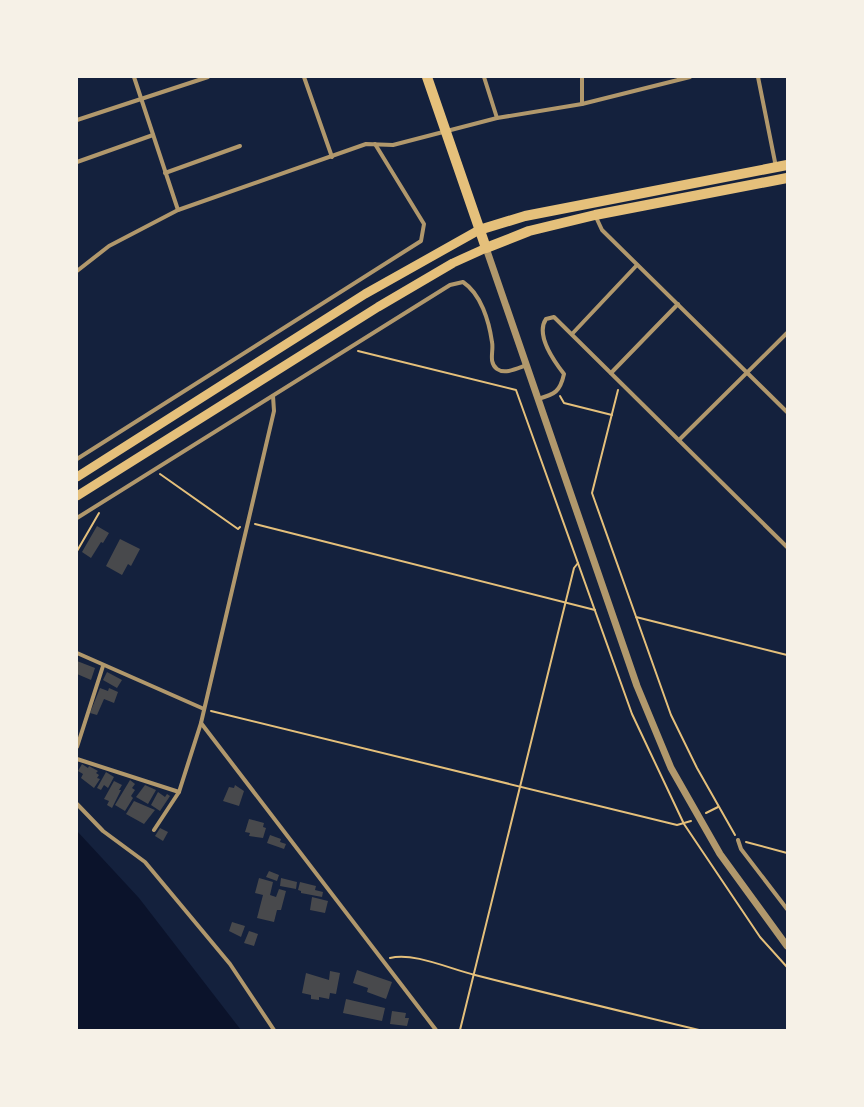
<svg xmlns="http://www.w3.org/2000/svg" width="864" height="1107" viewBox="0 0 864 1107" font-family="Karla,sans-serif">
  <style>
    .water { fill: #0b132b }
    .building { fill: #48494c }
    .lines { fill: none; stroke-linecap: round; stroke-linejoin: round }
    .path { stroke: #e5c07b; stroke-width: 2 }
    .minor { stroke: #b1986c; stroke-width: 4 }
    .tertiary { stroke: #b1986c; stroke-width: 7 }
    .primary { stroke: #e5c07b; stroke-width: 9 }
    .trunk { stroke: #e5c07b; stroke-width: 10 }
  </style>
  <rect width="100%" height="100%" fill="#14213d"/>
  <polygon class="water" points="77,831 139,898 241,1030 77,1030"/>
  <g class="building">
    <polygon points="97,526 109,533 103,543 101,542 91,558 82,552"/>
    <polygon points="120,539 140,549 131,566 128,564 122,575 106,566"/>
    <polygon points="77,661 95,668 91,680 77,674"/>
    <polygon points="107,672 122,680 117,688 103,680"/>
    <polygon points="100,688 108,691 109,688 118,692 114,703 104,699 97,715 90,713"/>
    <polygon points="82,764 88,768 89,766 98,771 96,773 99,775 97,778 100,779 94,788 81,778 83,774 78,771"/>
    <polygon points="106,772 114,777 108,788 104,785 101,790 97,788"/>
    <polygon points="130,780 135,784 132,788 135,790 131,796 133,798 125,811 115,805"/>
    <polygon points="114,781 122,785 119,790 121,790 112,808 107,805 109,801 104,799"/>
    <polygon points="145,785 156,790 148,804 136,797"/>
    <polygon points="235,785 244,791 239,806 223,801 229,787 234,788"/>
    <polygon points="158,792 165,797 167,794 170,796 160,811 151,805"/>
    <polygon points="134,801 155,810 144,824 126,814"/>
    <polygon points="249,819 264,823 263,827 266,828 263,838 249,836 250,833 245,832"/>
    <polygon points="160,828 168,832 163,841 155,836"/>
    <polygon points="270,835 281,839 280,842 286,844 284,849 267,843"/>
    <polygon points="269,871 279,875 277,881 266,877"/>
    <polygon points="259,878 273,882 270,895 276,897 279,889 286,891 281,910 277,910 274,922 257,918 263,895 255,893"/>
    <polygon points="281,878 297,882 296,889 280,886"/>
    <polygon points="300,882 316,886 315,890 323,892 322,897 301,893 301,891 298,890"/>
    <polygon points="312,897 328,901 325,913 310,910"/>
    <polygon points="232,922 245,926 241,937 229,931"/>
    <polygon points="249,931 258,934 254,946 244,943"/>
    <polygon points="357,970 392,982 386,999 367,992 368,988 353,983"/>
    <polygon points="330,971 340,973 336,994 330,993 329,999 319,997 319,1000 311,999 311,995 302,993 306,973 329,980"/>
    <polygon points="346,999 385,1008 382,1021 343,1013"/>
    <polygon points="392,1011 406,1013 405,1018 409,1018 407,1026 390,1024"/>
  </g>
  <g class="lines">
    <g class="path">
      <polyline points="358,351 516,390 632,714 684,824 760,937 787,967"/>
      <polyline points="618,390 592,493 671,715 697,768 735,835"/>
      <polyline points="560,396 564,403 612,415"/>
      <polyline points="160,474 238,529 240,527"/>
      <polyline points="255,524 595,610"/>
      <polyline points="77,551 99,513"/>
      <polyline points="636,617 787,655"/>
      <polyline points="211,711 677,825 691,821"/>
      <polyline points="706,813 718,807"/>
      <polyline points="746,842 787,853"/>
      <path d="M390,958C414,952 450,969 475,975C549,994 624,1012 699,1030"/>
      <polyline points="460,1030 574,568 578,563"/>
    </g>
    <g class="minor">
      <polyline points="134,77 178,210"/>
      <polyline points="304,77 332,157"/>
      <polyline points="484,77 497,118"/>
      <polyline points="758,77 776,167"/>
      <polyline points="582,104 582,77"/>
      <polyline points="77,120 208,77"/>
      <polyline points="77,162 153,135"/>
      <polyline points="165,173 240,146"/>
      <polyline points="595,215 602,230 787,412"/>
      <polyline points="77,271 109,246 178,210 366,144 393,145 497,118 582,104 690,77"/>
      <polyline points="572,334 637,265"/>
      <polyline points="611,373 678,304"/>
      <path d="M538,399C555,394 560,392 564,374C554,361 535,335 546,319L554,317L787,547"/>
      <polyline points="679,440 787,333"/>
      <polyline points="77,459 421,241 424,224 375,144"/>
      <path d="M77,518L450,285L463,282C481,294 489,321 492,342C494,351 488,362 497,369C505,375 518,368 527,365"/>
      <polyline points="77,653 204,709"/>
      <polyline points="201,723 436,1030"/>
      <polyline points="77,747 103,666"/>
      <polyline points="77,759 179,792"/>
      <polyline points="77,804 103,831 145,862 230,964 274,1030"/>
      <polyline points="154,830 179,792 201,723 274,411 273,396"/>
      <polyline points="738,840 741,849 787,909"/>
    </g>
    <polyline class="tertiary" points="486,248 637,686 671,768 720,854 787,946"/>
    <g class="primary">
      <polyline points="77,477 365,294 479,230"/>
      <polyline points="77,496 378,307 453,263 486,248"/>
    </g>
    <g class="trunk">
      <polyline points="427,77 486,248 529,231 595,215 787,178"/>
      <polyline points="479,230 525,216 787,165"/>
    </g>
  </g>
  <rect width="864" height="1107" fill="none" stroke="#f6f1e7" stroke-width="156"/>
</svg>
